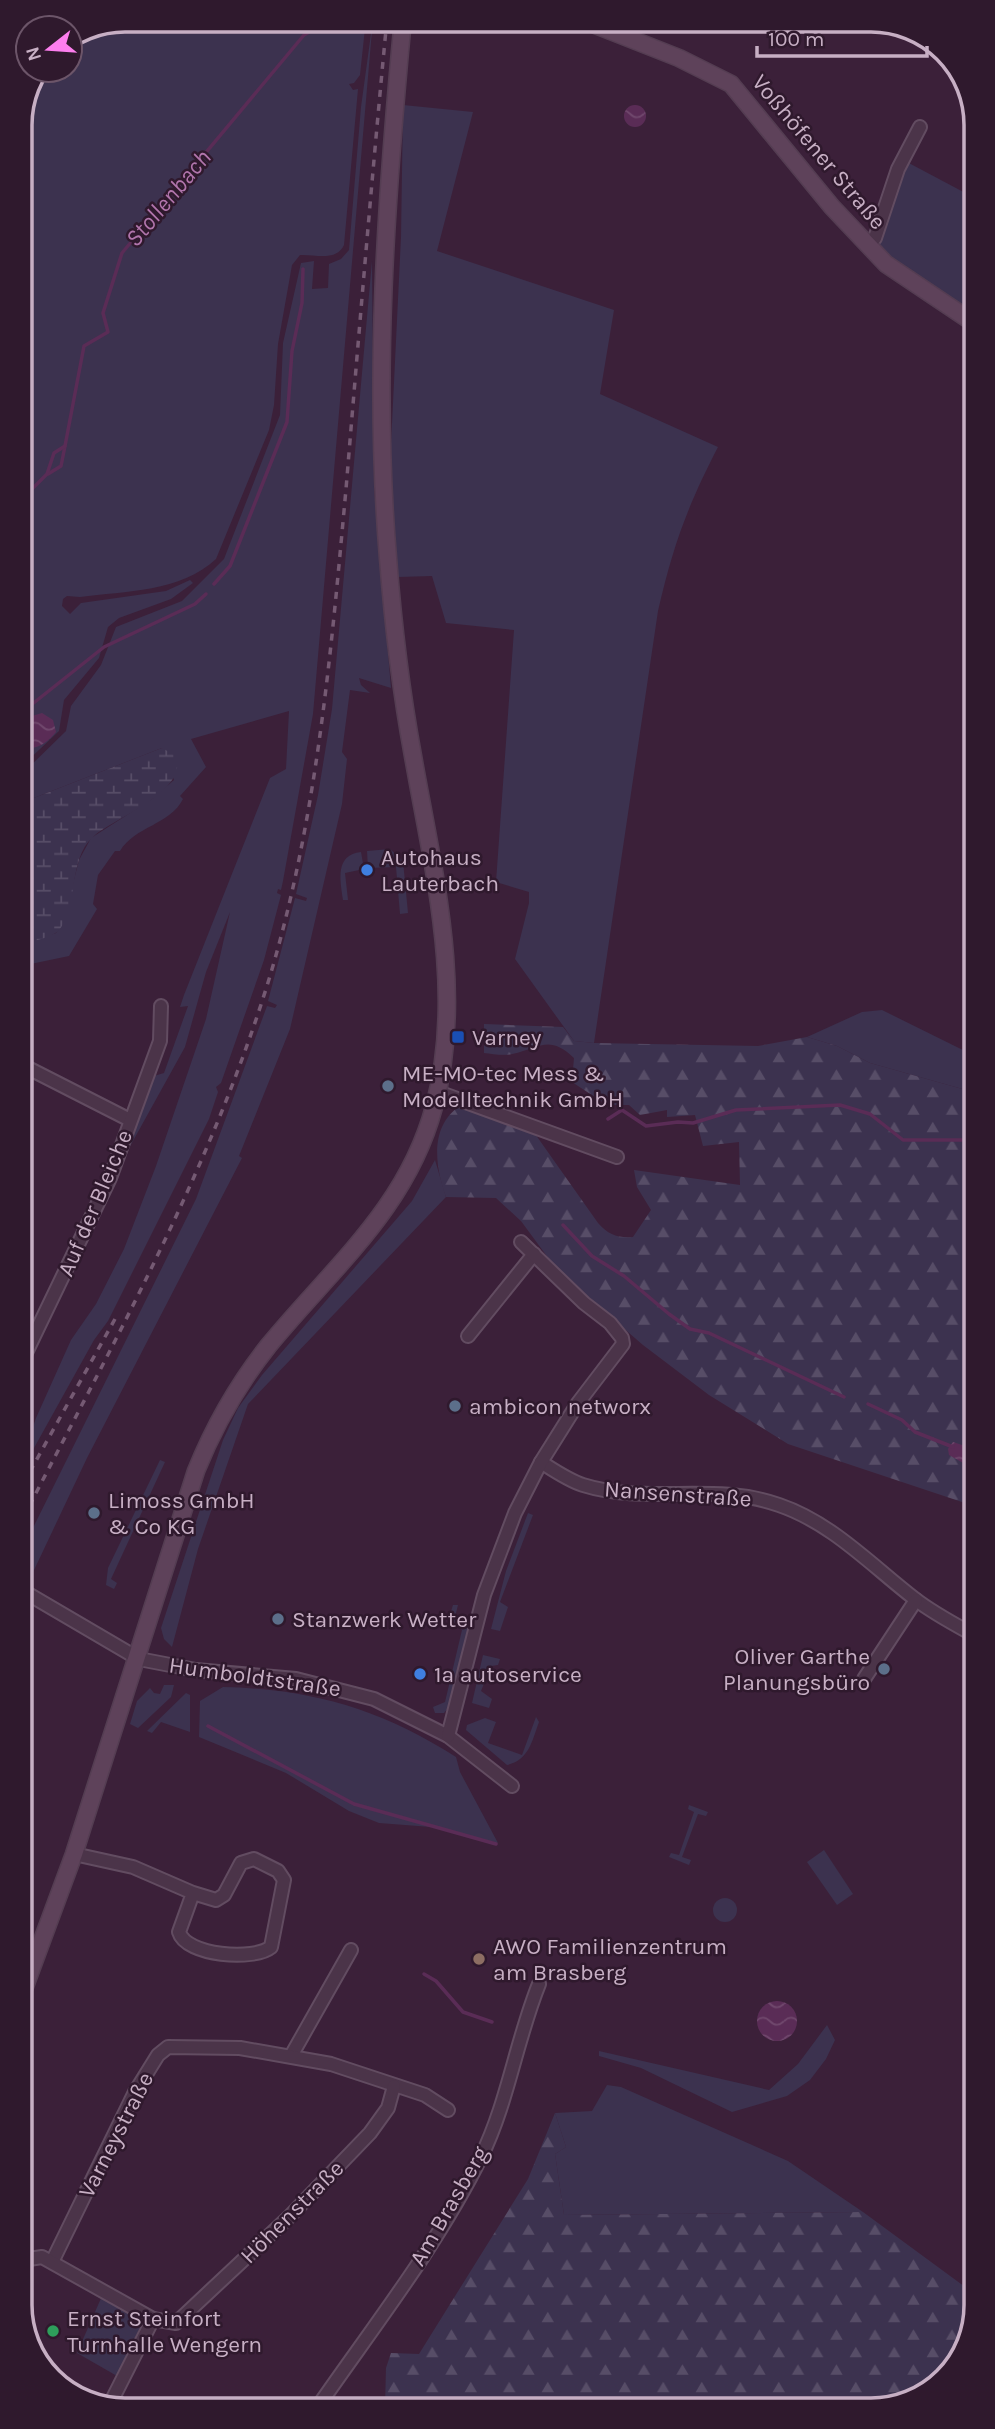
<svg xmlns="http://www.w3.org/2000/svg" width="995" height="2429" viewBox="0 0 995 2429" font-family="Karla,sans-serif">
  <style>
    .green { fill: #3c324f }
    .forest { fill: url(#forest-firs) }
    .wetland { fill: url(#wetland-marsh) }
    .water { fill: url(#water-waves) }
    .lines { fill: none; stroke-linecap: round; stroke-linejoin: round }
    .stream { stroke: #5a2c56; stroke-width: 3.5 }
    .street-casing { stroke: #624c61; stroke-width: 16 }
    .secondary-casing { stroke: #543d52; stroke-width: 19 }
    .street { stroke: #4b3449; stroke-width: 12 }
    .secondary { stroke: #5e425a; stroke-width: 16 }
    .rail { stroke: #755a73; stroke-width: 3.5; stroke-dasharray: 7 7; stroke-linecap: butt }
    .shop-dot { fill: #3f7fe0; stroke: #2f192d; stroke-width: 2.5 }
    .transit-dot { fill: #1a4fb4; stroke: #2f192d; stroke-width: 2.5 }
    .service-dot { fill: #5c6f8a; stroke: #2f192d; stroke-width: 2.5 }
    .education-dot { fill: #8d6e63; stroke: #2f192d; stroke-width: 2.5 }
    .leisure-dot { fill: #2e9e5b; stroke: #2f192d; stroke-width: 2.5 }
    .labels { text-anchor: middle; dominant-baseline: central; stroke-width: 5; stroke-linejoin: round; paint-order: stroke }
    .street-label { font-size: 23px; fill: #c7afc4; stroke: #2f192d }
    .poi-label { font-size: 23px; fill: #c7afc4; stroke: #2f192d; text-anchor: start }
    .water-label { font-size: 24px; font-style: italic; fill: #b175ac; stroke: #2f192d }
    .rim { fill: none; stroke: #c7afc4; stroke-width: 3.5 }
  </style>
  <defs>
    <pattern id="forest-firs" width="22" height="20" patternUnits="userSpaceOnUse" patternTransform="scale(1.75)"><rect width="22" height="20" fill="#3c324f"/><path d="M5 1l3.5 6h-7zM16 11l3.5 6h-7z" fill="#574d67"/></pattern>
    <pattern id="wetland-marsh" width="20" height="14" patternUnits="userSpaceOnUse" patternTransform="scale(1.75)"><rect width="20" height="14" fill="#3c324f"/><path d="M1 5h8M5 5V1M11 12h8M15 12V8" fill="none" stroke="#574d67"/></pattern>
    <pattern id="water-waves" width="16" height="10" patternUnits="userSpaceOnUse" patternTransform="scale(1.75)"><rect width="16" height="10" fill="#5a2c56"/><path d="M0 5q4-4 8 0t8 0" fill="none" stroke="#70486d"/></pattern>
  </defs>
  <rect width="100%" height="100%" fill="#3b2039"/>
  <g class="green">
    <path d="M125,19H366L360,75L354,83L349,84L353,90L358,89L344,245C336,262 315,254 300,255L292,265L278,344L274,405L269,430L216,559C181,592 125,591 80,597L67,596L63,599L62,606L70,614L81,603L166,591L190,580L193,583L171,599L119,618L108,627L99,658L64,700L59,731L21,767V745L30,749L50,739L28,720L21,727L19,118L41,70H70V42Z"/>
    <path d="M373,19L313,714L283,881L281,890L278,889L277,893L281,895L264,960L221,1083L216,1087L218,1092L209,1119L108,1321L94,1340L24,1466L23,1457L36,1418L71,1340L96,1304L124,1249L156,1166L206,1019L230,912L206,972L185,1047L123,1159L154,1076L164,1073L188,1006L180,1007L184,995L270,778L286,769L289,711L191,739L206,767L180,796L183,799C170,825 135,826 120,851H115L98,875L93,904L97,909L69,956L21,966V945L56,933L63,923L79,860L91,838L152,799L174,780L162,748L21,803V775L66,731L71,706L101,665L116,627L182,601L224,559L280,415L283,343L301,263L314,261L312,289L328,288L329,264L341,259L349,250L361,107Z"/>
    <path d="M403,105L473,112L437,251L614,310L600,394L718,447C687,507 673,546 658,611L594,1043L574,1041L515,959L529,903V892L496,882L514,630L446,623L432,576L398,577L390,465L401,237Z"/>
    <polygon points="905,161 971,196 971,317 915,281 878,246"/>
    <polygon points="372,261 374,488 391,688 359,678 361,685 370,693 350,690 342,752 347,759 342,804 290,1029 239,1156 242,1158 87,1458 27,1585 23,1582 23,1548 196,1199 267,1006 275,1008 277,1005 268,1001 295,898 306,901 307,898 296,894 318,795 332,709"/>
    <polygon points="390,849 403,861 408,913 400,914 396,867 368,868 367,851"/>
    <path d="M361,852L364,869L345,873L348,900H343C340,879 335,855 361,852Z"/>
    <polygon points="882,1010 973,1055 973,1092 870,1063 837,1046 807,1037 862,1012"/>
    <polygon points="435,1160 446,1197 248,1404 198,1549 172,1647 164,1639 161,1628 223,1440 238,1408 262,1375 412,1201"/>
    <polygon points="160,1460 165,1462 111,1579 117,1583 114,1589 106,1585 108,1568"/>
    <polygon points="528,1513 533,1515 500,1602 508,1607 500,1631 491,1629 506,1571"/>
    <polygon points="453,1605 458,1605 455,1617 471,1622 451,1705 444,1713 435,1713 433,1707 445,1702 462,1630 448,1621"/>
    <polygon points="483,1655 500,1659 498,1665 491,1666 481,1691 492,1699 489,1708 472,1703"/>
    <polygon points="164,1685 174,1685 171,1697 138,1728 130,1724 137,1701 150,1688 154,1693 160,1694"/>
    <path d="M223,1687C312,1689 381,1709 456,1757L460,1772L498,1843L431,1827L379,1823L349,1811L286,1773L199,1737L200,1701Z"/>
    <polygon points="186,1693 190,1695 190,1732 161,1722 152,1733 147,1731"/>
    <path d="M536,1717L539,1722C532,1741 529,1760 507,1765L466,1730L467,1725L485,1718L496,1722L488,1743L522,1755Z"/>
    <polygon points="689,1805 708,1812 706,1816 698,1814 682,1857 691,1860 689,1865 669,1857 671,1853 679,1855 694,1812 688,1809"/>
    <polygon points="824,1850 853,1894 837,1905 807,1862"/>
    <circle cx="725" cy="1910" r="12"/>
    <polygon points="827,2025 835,2040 826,2059 810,2080 787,2096 732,2112 641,2068 599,2056 599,2051 769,2090 798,2064"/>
    <polygon points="607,2085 621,2087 788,2161 863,2212 564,2215 555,2154 566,2147 555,2113 592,2111"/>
    <polygon points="102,2296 144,2319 117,2376 77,2353"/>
  </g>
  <g class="forest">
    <path d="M484,1024L563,1027L574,1041L594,1043L758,1046L807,1037L837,1046L870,1063L973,1092L974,1506L788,1444L709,1395L643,1345L577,1288L549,1259L521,1221L496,1198L446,1197C435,1166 429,1126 461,1105L533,1131L598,1223C609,1235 617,1238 633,1237L651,1210L637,1187L634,1170L740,1185L739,1142L703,1146L695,1115L667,1117V1110L640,1115L629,1105H607L572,1082L574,1058C549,1034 540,1048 512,1054C504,1056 493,1054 484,1053Z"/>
    <polygon points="555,2113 566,2147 555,2154 564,2215 863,2212 976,2295 976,2305 954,2368 904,2404 385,2408 386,2368 391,2353 419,2354 528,2179"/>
  </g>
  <path class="wetland" d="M162,748L176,756C188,793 115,817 93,837C67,859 79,912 57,932C49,938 32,941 21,945V803Z"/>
  <g class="water">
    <circle cx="635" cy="116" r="11"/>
    <path d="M42,713L53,720L56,732C47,743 34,753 21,745V727L32,716Z"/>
    <polygon points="953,1442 974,1449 974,1469 949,1455 948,1449"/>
    <circle cx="777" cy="2021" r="20"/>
  </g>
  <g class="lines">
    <g class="stream">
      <polyline points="48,474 61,466 65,446"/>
      <polyline points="20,501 47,474 54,453 65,446 84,346 108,332 103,313 122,253 304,35 321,25 363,20"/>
      <polyline points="214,584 230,566 287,422 292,351 302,303 303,269"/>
      <polyline points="21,713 104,647 195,604 206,594"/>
      <polyline points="608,1119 622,1110 646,1126 678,1122 693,1123 736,1110 840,1105 870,1114 903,1140 973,1140"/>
      <polyline points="563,1225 592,1256 624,1276 669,1314 690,1329 709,1333 844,1397"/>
      <polyline points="868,1404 902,1420 915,1432 953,1447"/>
      <polyline points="208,1726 354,1804 496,1844"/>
      <polyline points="424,1974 436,1981 463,2012 492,2022"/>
    </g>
    <g class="street-casing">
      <g id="street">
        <polyline points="868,246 875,238 898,169 920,127"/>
        <polyline points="22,1065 130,1120"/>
        <polyline points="438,1092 617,1157"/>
        <polyline points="468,1336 534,1254"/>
        <polyline points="22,1361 110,1178 160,1041 161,1006"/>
        <path d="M541,1462C555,1471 568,1480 583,1485C647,1505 715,1482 779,1505C832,1523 871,1565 915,1599C933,1613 954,1624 974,1635"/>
        <polyline points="23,1591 139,1659 196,1670 296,1679 374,1699 448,1736 512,1786"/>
        <polyline points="864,1679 916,1600"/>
        <polyline points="448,1736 484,1595 515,1513 541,1462 578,1403 623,1344 622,1338 610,1323 584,1303 521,1242"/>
        <path d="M74,1854L133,1867L193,1893L216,1900L224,1895L241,1863L254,1859L278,1871L284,1880L271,1947C254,1961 186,1956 179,1932L193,1893"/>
        <polyline points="291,2056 351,1950"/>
        <polyline points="52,2262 135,2092 158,2055 168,2047 240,2048 331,2064 425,2095 448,2110"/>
        <polyline points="25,2264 29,2259 42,2257 153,2319 176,2323 290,2216 370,2133 388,2108 394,2086"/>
        <polyline points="109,2406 153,2319"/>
        <path d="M317,2408C373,2327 437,2246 481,2157C508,2102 516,2041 539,1984"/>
      </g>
    </g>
    <g class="secondary-casing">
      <g id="secondary">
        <polyline points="580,19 679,58 731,84 832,207 886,264 971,321"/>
        <path d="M24,1989L74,1854L196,1471C215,1424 238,1384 269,1345C333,1267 407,1208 434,1107C465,992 433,870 413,756C401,691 393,624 388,558C373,379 386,198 403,19"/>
      </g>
    </g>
    <use href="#street" class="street"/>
    <use href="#secondary" class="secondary"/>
    <g class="rail">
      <polyline points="23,1484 115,1319"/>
      <path d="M23,1518C114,1342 212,1167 270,976C317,818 331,653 346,489C359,332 372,176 387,19"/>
    </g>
  </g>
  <g class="shop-dot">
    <circle cx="367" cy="870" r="7"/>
    <circle cx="420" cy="1674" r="7"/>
  </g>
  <rect class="transit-dot" x="451" y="1030" width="14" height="14" rx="3.5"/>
  <g class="service-dot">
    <circle cx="388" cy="1086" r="7"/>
    <circle cx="455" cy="1406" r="7"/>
    <circle cx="94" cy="1513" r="7"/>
    <circle cx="278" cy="1619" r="7"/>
    <circle cx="884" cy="1669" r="7"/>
  </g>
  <circle class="education-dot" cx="479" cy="1959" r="7"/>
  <circle class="leisure-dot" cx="53" cy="2331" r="7"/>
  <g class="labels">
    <g class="street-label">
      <text transform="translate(819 152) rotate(50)">Voßhöfener Straße</text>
      <text transform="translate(95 1203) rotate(-67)">Auf der Bleiche</text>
      <text transform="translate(678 1494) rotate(4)">Nansenstraße</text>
      <text transform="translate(255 1677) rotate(8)">Humboldtstraße</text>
      <text transform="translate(116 2135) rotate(-63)">Varneystraße</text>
      <text transform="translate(449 2206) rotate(-60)">Am Brasberg</text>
      <text transform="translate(292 2212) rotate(-45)">Höhenstraße</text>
    </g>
    <g class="poi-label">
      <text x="381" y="857">Autohaus<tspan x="381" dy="26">Lauterbach</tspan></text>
      <text x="472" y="1037">Varney</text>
      <text x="402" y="1073">ME-MO-tec Mess &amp;<tspan x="402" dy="26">Modelltechnik GmbH</tspan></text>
      <text x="469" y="1406">ambicon networx</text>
      <text x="108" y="1500">Limoss GmbH<tspan x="108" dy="26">&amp; Co KG</tspan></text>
      <text x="292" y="1619">Stanzwerk Wetter</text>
      <text x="870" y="1656" text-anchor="end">Oliver Garthe<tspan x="870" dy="26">Planungsbüro</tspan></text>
      <text x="434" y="1674">1a autoservice</text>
      <text x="493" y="1946">AWO Familienzentrum<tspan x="493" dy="26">am Brasberg</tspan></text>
      <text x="67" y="2318">Ernst Steinfort<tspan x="67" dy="26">Turnhalle Wengern</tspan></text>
    </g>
    <g class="water-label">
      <text transform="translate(168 198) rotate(-50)">Stollenbach</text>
    </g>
  </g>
  <path d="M0 0H995V2429H0ZM125 32H871A93 93 0 0 1 964 125V2305A93 93 0 0 1 871 2398H125A93 93 0 0 1 32 2305V125A93 93 0 0 1 125 32Z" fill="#2f192d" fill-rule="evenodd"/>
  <path class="rim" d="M125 32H871A93 93 0 0 1 964 125V2305A93 93 0 0 1 871 2398H125A93 93 0 0 1 32 2305V125A93 93 0 0 1 125 32Z"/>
  <g transform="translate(49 49) rotate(253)"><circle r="33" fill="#2f192d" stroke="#6c5569" stroke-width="2"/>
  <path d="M0-5L12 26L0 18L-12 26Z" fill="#fd7eee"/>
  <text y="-10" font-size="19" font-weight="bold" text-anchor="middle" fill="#c7afc4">N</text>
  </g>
  <path d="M757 46v10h170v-10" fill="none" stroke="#c7afc4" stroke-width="3.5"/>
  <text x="768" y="46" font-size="21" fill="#c7afc4" stroke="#2f192d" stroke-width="5" paint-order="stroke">100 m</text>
</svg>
